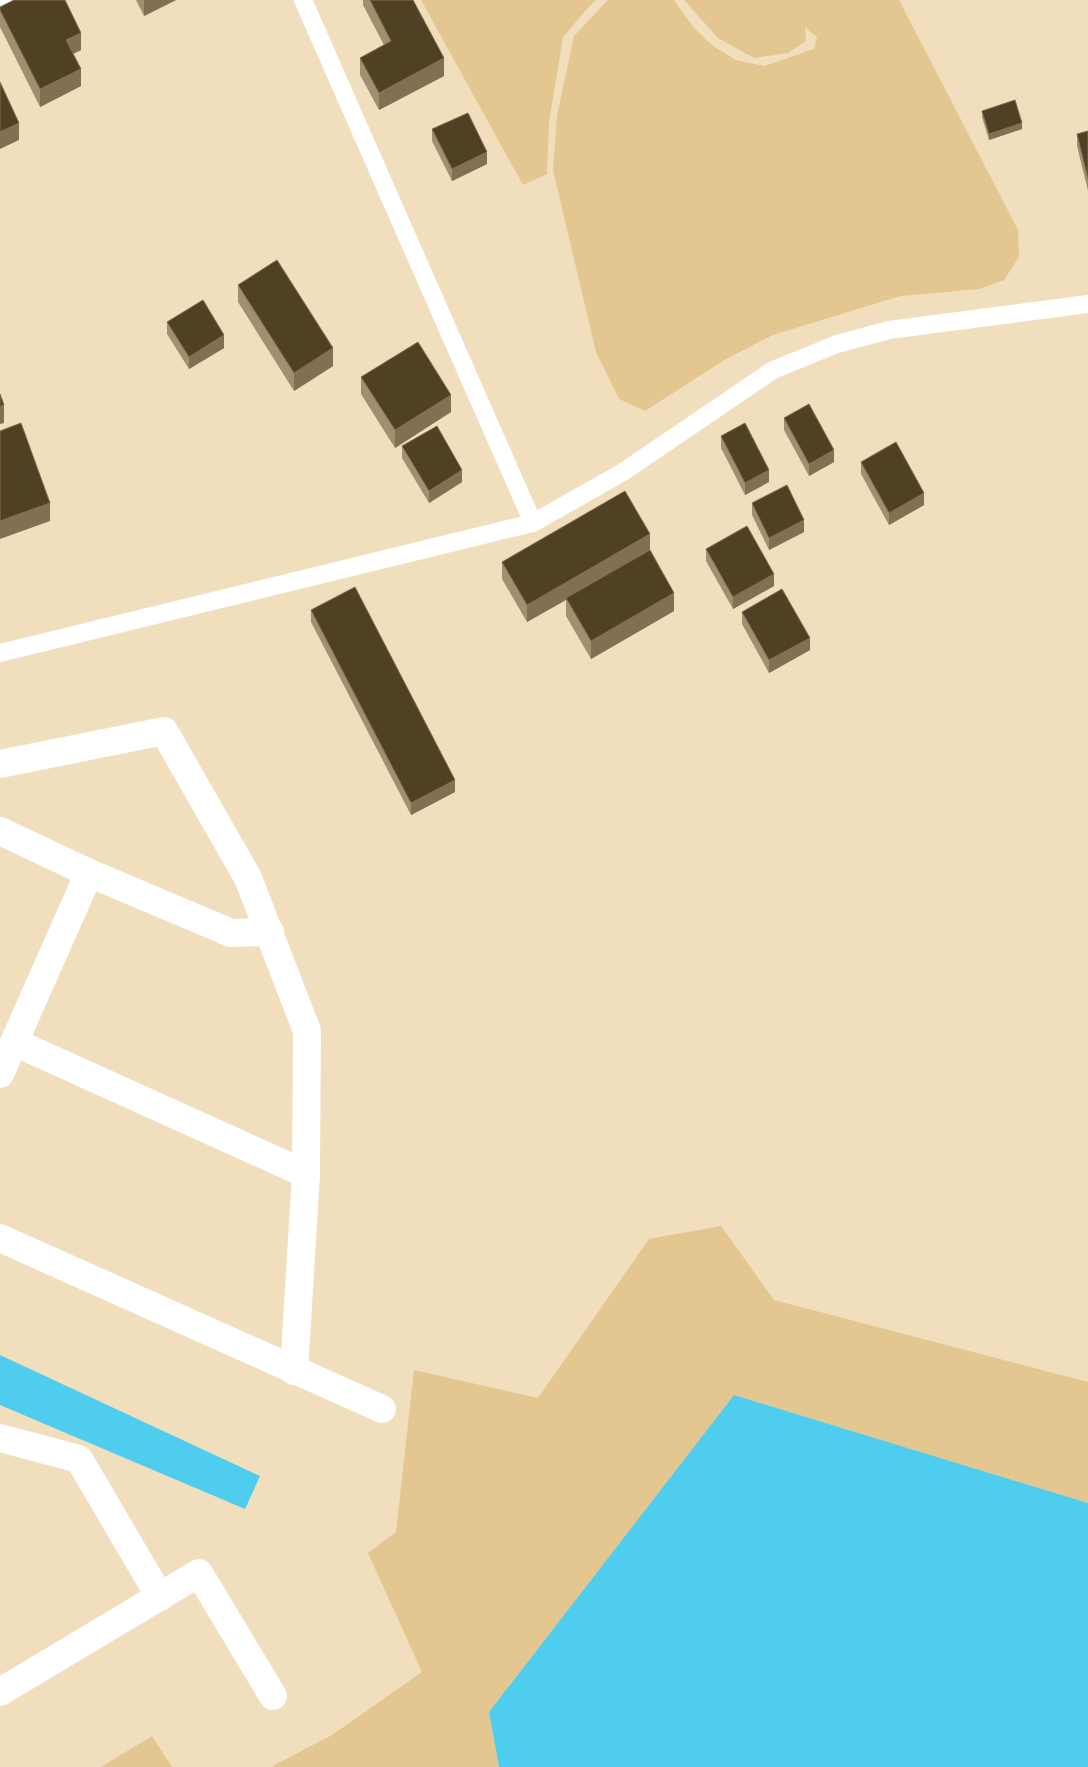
<svg xmlns="http://www.w3.org/2000/svg" width="1088" height="1767" viewBox="0 0 1088 1767" font-family="Karla,sans-serif">
  <style>
    .green { fill: #e4c690 }
    .water { fill: #4ecdef }
    .lines { fill: none; stroke-linecap: round; stroke-linejoin: round }
    .lane { stroke: #fff; stroke-width: 18 }
    .street { stroke: #fff; stroke-width: 28 }
    .wall { fill: #a19070 }
    .shaded-wall { fill: #817052 }
    .building { fill: #514124; stroke: #817052 }
  </style>
  <rect width="100%" height="100%" fill="#f1debd"/>
  <g class="green">
    <polygon points="421,0 595,0 563,37 549,122 547,174 523,185"/>
    <polygon points="608,0 674,0 693,27 713,46 736,60 764,66 814,49 817,37 805,27 806,41 788,53 754,58 718,38 684,0 899,0 1018,230 1019,257 1004,280 979,289 900,296 773,335 726,359 645,411 619,399 596,352 553,170 557,116 574,36"/>
    <polygon points="721,1226 774,1300 1088,1382 1088,1503 734,1395 489,1712 499,1767 271,1767 332,1735 422,1672 368,1553 396,1532 414,1370 538,1398 649,1239"/>
    <polygon points="152,1736 172,1767 101,1767"/>
  </g>
  <g class="water">
    <polygon points="0,1355 260,1476 245,1509 0,1405"/>
    <polygon points="734,1395 1088,1503 1088,1767 499,1767 489,1712"/>
  </g>
  <g class="lines">
    <g class="lane">
      <polyline points="303,0 533,523"/>
      <polyline points="0,4 9,0"/>
      <polyline points="0,653 533,523 623,472 773,370 837,344 889,330 1088,304"/>
    </g>
    <g class="street">
      <polyline points="0,764 164,731 248,878 307,1031 306,1174 294,1371"/>
      <polyline points="0,831 89,873 231,933 270,932"/>
      <polyline points="14,1042 306,1174"/>
      <polyline points="0,1074 89,873"/>
      <polyline points="0,1238 382,1409"/>
      <polyline points="0,1438 79,1459 160,1597"/>
      <polyline points="0,1692 199,1573 273,1696"/>
    </g>
  </g>
  <g class="wall">
    <polygon points="136,0 176,0 144,16"/>
    <polygon points="363,0 413,0 444,76 379,110 360,75 360,58 384,45 363,5"/>
    <polygon points="0,7 81,50 73,54 81,86 40,107 0,27"/>
    <polygon points="982,111 1022,129 989,140 982,117"/>
    <polygon points="432,129 487,164 452,181 432,141"/>
    <polygon points="1088,131 1088,191 1077,146 1077,134"/>
    <polygon points="238,285 333,366 294,391 238,302"/>
    <polygon points="167,322 224,348 189,369 167,334"/>
    <polygon points="361,377 451,412 395,448 361,394"/>
    <polygon points="784,418 834,462 809,476 784,430"/>
    <polygon points="721,436 769,482 745,495 721,448"/>
    <polygon points="402,446 462,482 429,503 402,458"/>
    <polygon points="861,462 924,505 889,525 861,474"/>
    <polygon points="752,503 804,532 769,550 752,515"/>
    <polygon points="706,549 774,586 733,609 706,561"/>
    <polygon points="650,551 674,611 591,659 566,616 566,600 527,622 502,579 502,562"/>
    <polygon points="311,610 455,792 411,815 311,622"/>
    <polygon points="742,612 810,650 769,673 742,624"/>
  </g>
  <g class="shaded-wall">
    <polygon points="144,0 176,0 144,16"/>
    <polygon points="81,33 81,50 66,57 66,40"/>
    <polygon points="444,58 444,76 379,110 379,93"/>
    <polygon points="81,69 81,86 40,107 40,89"/>
    <polygon points="19,123 19,140 0,149 0,132"/>
    <polygon points="1022,123 1022,129 989,140 989,134"/>
    <polygon points="487,152 487,164 452,181 452,169"/>
    <polygon points="224,335 224,348 189,369 189,357"/>
    <polygon points="333,348 333,366 294,391 294,373"/>
    <polygon points="451,395 451,412 395,448 395,430"/>
    <polygon points="4,405 4,423 0,424 0,407"/>
    <polygon points="834,450 834,462 809,476 809,464"/>
    <polygon points="462,470 462,482 429,503 429,491"/>
    <polygon points="769,470 769,482 745,495 745,483"/>
    <polygon points="924,493 924,505 889,525 889,513"/>
    <polygon points="50,503 50,521 0,539 0,521"/>
    <polygon points="804,520 804,532 769,550 769,538"/>
    <polygon points="650,534 650,552 527,622 527,605"/>
    <polygon points="774,574 774,586 733,609 733,597"/>
    <polygon points="674,593 674,611 591,659 591,641"/>
    <polygon points="810,638 810,650 769,673 769,660"/>
    <polygon points="455,780 455,792 411,815 411,803"/>
  </g>
  <g class="building">
    <polygon points="14,0 65,0 81,33 66,40 81,69 40,89 0,10 0,7"/>
    <polygon points="370,0 413,0 444,58 379,93 360,58 391,41"/>
    <polygon points="0,82 19,123 0,132"/>
    <polygon points="1015,100 1022,123 989,134 982,111"/>
    <polygon points="468,113 487,152 452,169 432,129"/>
    <polygon points="1088,131 1088,179 1077,134"/>
    <polygon points="277,260 333,348 294,373 238,285"/>
    <polygon points="203,300 224,335 189,357 167,322"/>
    <polygon points="418,342 451,395 395,430 361,377"/>
    <polygon points="0,394 4,405 0,407"/>
    <polygon points="809,404 834,450 809,464 784,418"/>
    <polygon points="21,423 50,503 0,521 0,431"/>
    <polygon points="745,423 769,470 745,483 721,436"/>
    <polygon points="437,426 462,470 429,491 402,446"/>
    <polygon points="896,442 924,493 889,513 861,462"/>
    <polygon points="787,485 804,520 769,538 752,503"/>
    <polygon points="625,491 650,534 527,605 502,562"/>
    <polygon points="747,526 774,574 733,597 706,549"/>
    <polygon points="650,550 674,593 591,641 566,598"/>
    <polygon points="355,587 455,780 411,803 311,610"/>
    <polygon points="782,589 810,638 769,660 742,612"/>
  </g>
</svg>
